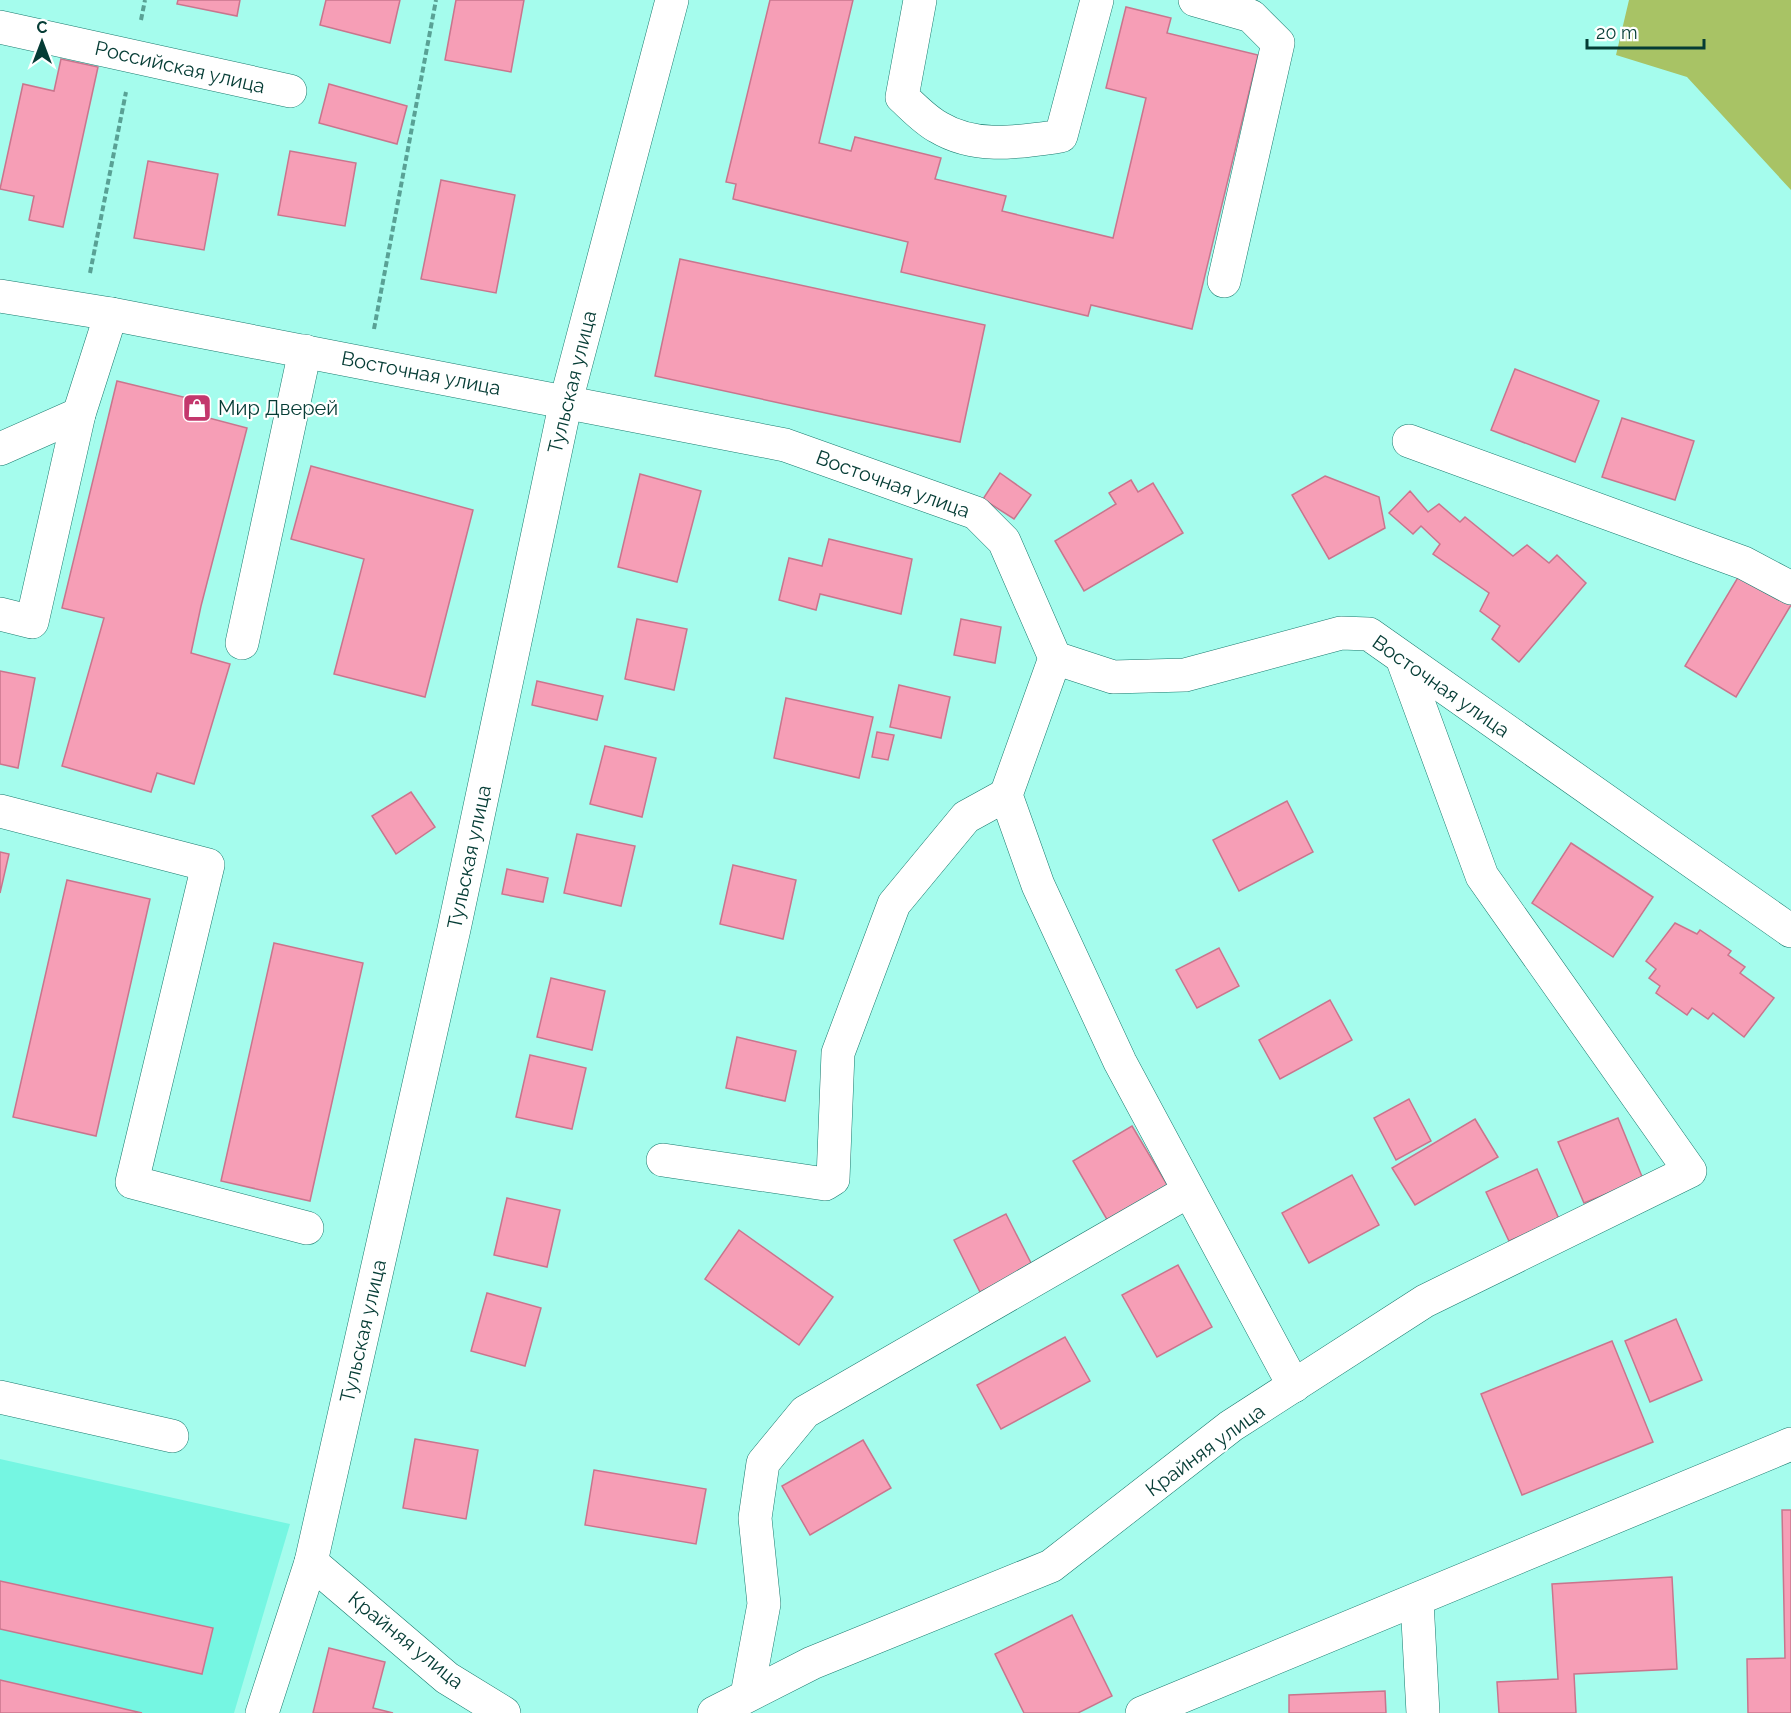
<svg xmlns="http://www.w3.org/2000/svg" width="1791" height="1713" viewBox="0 0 1791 1713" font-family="Raleway,sans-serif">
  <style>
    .built { fill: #75f6e2 }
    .forest { fill: #a8c365 }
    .building { fill: #f69eb6; stroke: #c9758d; stroke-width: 1.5 }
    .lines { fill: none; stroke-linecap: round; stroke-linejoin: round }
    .minor-casing { stroke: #197a6e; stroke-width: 34 }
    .path { stroke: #59a195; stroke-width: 4; stroke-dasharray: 6 3; stroke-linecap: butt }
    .minor { stroke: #fff; stroke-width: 33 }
    .labels { text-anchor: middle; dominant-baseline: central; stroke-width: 4.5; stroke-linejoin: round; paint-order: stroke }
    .street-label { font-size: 20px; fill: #053c35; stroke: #fff }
    .poi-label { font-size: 20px; fill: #053c35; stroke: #fff; text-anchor: start }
  </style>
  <rect width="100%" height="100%" fill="#a5fced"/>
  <polygon class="built" points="0,1459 290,1524 234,1713 0,1713"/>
  <polygon class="forest" points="1629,0 1791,0 1791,190 1687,77 1616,55"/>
  <g class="building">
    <polygon points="178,0 240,0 237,16 177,4"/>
    <polygon points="326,0 400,0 390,43 320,25"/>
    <polygon points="456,0 524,0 511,72 445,60"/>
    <polygon points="770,0 853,0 819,143 851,151 855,137 941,158 935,179 1006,196 1002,211 1113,238 1146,98 1106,88 1126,7 1171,18 1167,33 1258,55 1192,329 1091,305 1088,316 901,272 908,242 733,199 736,184 726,182"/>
    <polygon points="61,59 98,67 63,227 29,220 34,196 0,189 23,84 54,91"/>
    <polygon points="329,84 407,106 397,144 319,123"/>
    <polygon points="290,151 356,163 345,226 278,215"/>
    <polygon points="148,161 218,174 204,250 134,238"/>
    <polygon points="441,180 515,195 496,293 421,279"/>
    <polygon points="680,259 985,325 960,442 655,376"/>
    <polygon points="1515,369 1599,401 1575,462 1491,430"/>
    <polygon points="117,381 208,403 205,417 247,428 201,606 191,653 230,664 194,784 157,773 151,792 62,766 104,618 62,608"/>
    <polygon points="1622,418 1694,441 1675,500 1602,477"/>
    <polygon points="311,466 473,510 425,697 334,674 364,559 291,539"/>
    <polygon points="1000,473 1031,495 1014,519 983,499"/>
    <polygon points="640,474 701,491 677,582 618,567"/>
    <polygon points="1325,476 1379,497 1385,528 1329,559 1292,495"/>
    <polygon points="1131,480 1138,492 1153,483 1183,533 1084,591 1055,541 1116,504 1109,493"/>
    <polygon points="1410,491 1428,512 1439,504 1460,522 1465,517 1513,556 1527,545 1549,563 1557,555 1586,583 1519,662 1492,639 1500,626 1480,611 1489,593 1433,554 1440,544 1421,526 1413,534 1389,513"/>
    <polygon points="829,539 912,559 901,614 820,594 816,610 779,600 789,558 822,566"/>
    <polygon points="1743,569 1791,598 1791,605 1736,697 1685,666"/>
    <polygon points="637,619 687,629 674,690 625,679"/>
    <polygon points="961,619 1001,627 995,663 954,655"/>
    <polygon points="0,671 35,678 18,768 0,764"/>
    <polygon points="537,681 603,696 597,720 532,705"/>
    <polygon points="899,685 950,697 941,738 890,727"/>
    <polygon points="786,698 873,717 859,778 774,758"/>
    <polygon points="877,732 894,735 888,760 872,757"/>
    <polygon points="605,746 656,758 642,817 590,804"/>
    <polygon points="411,792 435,827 396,854 372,816"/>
    <polygon points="1287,801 1313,852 1239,891 1213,840"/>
    <polygon points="577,834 635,846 621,906 564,893"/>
    <polygon points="1571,843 1653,897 1613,957 1532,903"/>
    <polygon points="0,852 9,854 0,893"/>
    <polygon points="733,865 796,880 783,939 720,924"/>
    <polygon points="507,869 548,878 543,902 502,894"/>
    <polygon points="67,880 150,899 96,1136 13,1117"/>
    <polygon points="1675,923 1697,934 1700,930 1731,951 1728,955 1745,967 1740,973 1774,998 1744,1037 1713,1013 1708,1019 1692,1008 1687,1015 1656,993 1660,986 1649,978 1656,969 1646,961"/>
    <polygon points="274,943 363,963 310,1201 221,1181"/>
    <polygon points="1219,948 1239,986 1197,1008 1176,970"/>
    <polygon points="551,978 605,991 592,1050 537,1037"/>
    <polygon points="1330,1000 1352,1040 1280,1079 1259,1040"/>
    <polygon points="737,1037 796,1051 785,1101 726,1088"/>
    <polygon points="530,1055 586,1068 572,1129 516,1117"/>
    <polygon points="1409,1099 1431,1141 1396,1160 1374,1118"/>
    <polygon points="1618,1118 1643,1179 1584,1203 1558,1142"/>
    <polygon points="1475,1119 1498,1157 1415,1205 1392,1168"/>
    <polygon points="1132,1126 1169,1188 1109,1223 1073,1161"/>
    <polygon points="1537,1169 1559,1219 1509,1241 1486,1192"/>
    <polygon points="1352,1175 1379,1225 1309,1263 1282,1213"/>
    <polygon points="507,1198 560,1210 547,1267 494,1255"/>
    <polygon points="1006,1214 1032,1265 980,1292 954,1240"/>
    <polygon points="739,1230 833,1297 799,1345 705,1279"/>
    <polygon points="1178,1265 1212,1327 1157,1357 1122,1295"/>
    <polygon points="487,1293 541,1308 525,1366 471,1351"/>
    <polygon points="1676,1319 1702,1380 1650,1402 1625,1341"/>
    <polygon points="1065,1337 1090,1381 1001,1429 977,1385"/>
    <polygon points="1612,1341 1653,1442 1522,1495 1481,1394"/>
    <polygon points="415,1439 478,1450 466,1519 403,1508"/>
    <polygon points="863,1440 891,1488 810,1535 782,1486"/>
    <polygon points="594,1470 706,1489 696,1544 585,1525"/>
    <polygon points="1782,1510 1791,1510 1791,1713 1748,1713 1747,1659 1785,1658"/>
    <polygon points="1672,1577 1677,1669 1574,1674 1576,1713 1499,1713 1497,1682 1558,1679 1552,1584"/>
    <polygon points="0,1581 213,1628 202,1674 0,1629"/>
    <polygon points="1072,1615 1112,1696 1078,1713 1024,1713 995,1654"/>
    <polygon points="329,1648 385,1662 373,1708 393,1713 313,1713"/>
    <polygon points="0,1680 142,1713 0,1713"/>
    <polygon points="1385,1691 1386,1713 1289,1713 1289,1695"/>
  </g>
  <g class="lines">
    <g class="minor-casing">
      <g id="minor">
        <path d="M920,0L902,97C913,107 925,120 938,127C976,150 1019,142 1061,136L1097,0"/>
        <polyline points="1195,0 1251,16 1278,43 1224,281"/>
        <polyline points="0,27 290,91"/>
        <polyline points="0,296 111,314 785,445 976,513 1004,541 1055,658 1113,677 1185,675 1341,633 1369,634 1791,931"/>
        <polyline points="1409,441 1744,563 1791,588"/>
        <polyline points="0,449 79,414"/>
        <polyline points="0,614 32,622 79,414 111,314"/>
        <polyline points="242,643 305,351"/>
        <polyline points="1055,658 1006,795 1038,885 1120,1062 1294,1386"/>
        <polyline points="0,811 208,865 132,1182 307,1228"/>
        <polyline points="663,1160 825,1184 833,1179 838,1053 894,904 966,817 1006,795"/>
        <polyline points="0,1397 172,1436"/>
        <polyline points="311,1562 447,1678 504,1713"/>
        <polyline points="1417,1601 1423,1713"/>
        <polyline points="747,1695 764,1604 755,1518 763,1463 805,1412 1187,1192"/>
        <polyline points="262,1713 311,1562 454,929 566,401 672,0"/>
        <polyline points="714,1713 812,1663 1051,1566 1231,1426 1425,1301 1690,1171 1482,876 1402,658"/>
        <polyline points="1142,1713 1791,1444"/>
      </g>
    </g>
    <g class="path">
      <polyline points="141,20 145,0"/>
      <polyline points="90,273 126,92"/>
      <polyline points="374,329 436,0"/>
    </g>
    <use href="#minor" class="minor"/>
  </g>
  <defs>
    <g id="shop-square" transform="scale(1.5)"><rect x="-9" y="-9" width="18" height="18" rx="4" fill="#c3376c" stroke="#fff"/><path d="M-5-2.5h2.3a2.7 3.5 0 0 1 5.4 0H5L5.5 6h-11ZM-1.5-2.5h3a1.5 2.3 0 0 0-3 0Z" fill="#fff"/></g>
  </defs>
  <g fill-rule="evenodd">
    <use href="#shop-square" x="197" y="408"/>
  </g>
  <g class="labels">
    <g class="street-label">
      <text transform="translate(180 67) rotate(13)">Российская улица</text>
      <text transform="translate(421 373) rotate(11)">Восточная улица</text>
      <text transform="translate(572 382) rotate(-76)">Тульская улица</text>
      <text transform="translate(893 484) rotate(20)">Восточная улица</text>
      <text transform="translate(1441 686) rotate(35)">Восточная улица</text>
      <text transform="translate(469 857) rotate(-78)">Тульская улица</text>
      <text transform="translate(363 1331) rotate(-77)">Тульская улица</text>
      <text transform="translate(1205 1450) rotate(-36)">Крайняя улица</text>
      <text transform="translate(406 1640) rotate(39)">Крайняя улица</text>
    </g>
    <g class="poi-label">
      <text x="218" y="408">Мир Дверей</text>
    </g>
  </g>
  <g transform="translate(42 42)" stroke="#ffffff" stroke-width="4.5" paint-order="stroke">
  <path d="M0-4.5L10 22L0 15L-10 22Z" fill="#053c35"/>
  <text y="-9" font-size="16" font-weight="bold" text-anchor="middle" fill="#053c35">С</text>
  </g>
  <path d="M1587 39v9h117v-9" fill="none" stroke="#053c35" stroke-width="3"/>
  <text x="1596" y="39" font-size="18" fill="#053c35" stroke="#ffffff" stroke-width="4.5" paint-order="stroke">20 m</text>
</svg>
